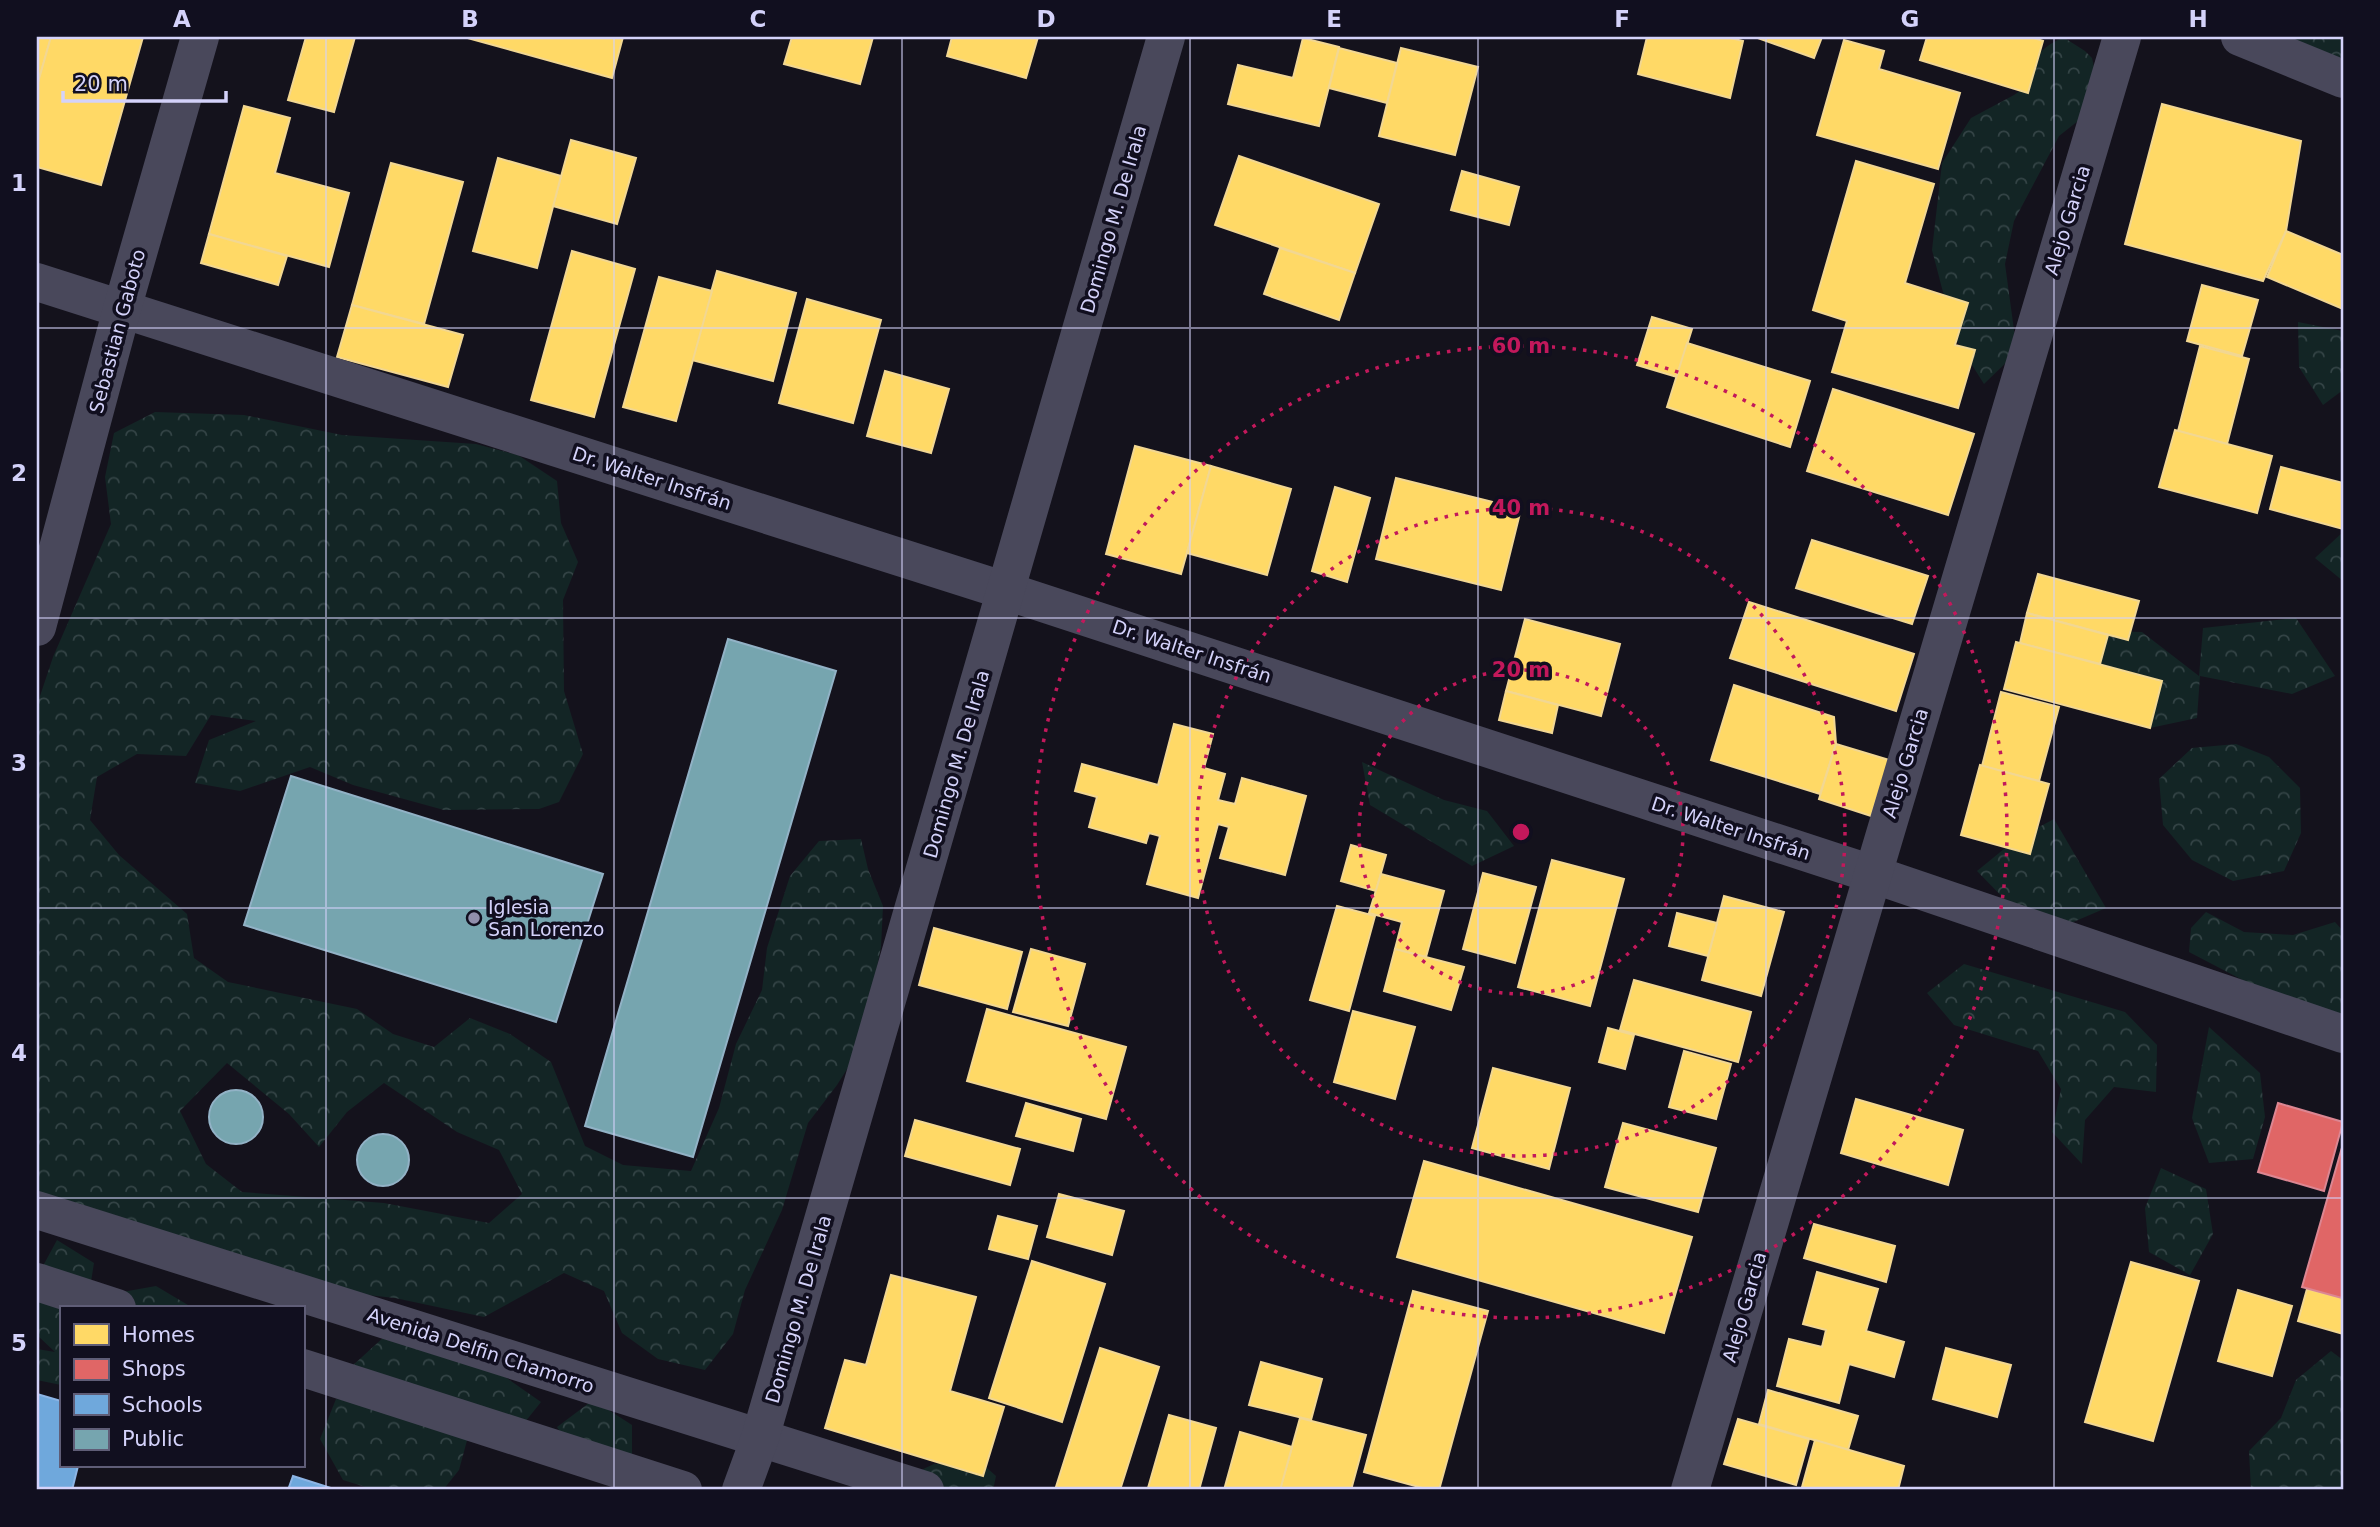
<svg xmlns="http://www.w3.org/2000/svg" width="2380" height="1527" viewBox="0 0 2380 1527" font-family="'DejaVu Sans',sans-serif">
  <style>
    .forest { fill: url(#forest-crowns); fill-rule: evenodd }
    .homes { fill: #ffd966; stroke: #f2d792; stroke-width: 2 }
    .shops { fill: #e06666; stroke: #dc8692; stroke-width: 2 }
    .schools { fill: #6fa8dc; stroke: #8db5e5; stroke-width: 2 }
    .public { fill: #76a5af; stroke: #92b2c6; stroke-width: 2 }
    .lines { fill: none; stroke-linecap: round; stroke-linejoin: round }
    .minor { stroke: #49485b; stroke-width: 38 }
    .grid { fill: none; stroke: #d4d2fa; stroke-width: 2; stroke-opacity: 0.55 }
    .ring { fill: none; stroke: #c2185b; stroke-width: 3.5; stroke-dasharray: 3.5 7 }
    .poi-dot { fill: #918fac; stroke: #110f1f; stroke-width: 2.5 }
    .labels { text-anchor: middle; dominant-baseline: central; stroke-width: 7; stroke-linejoin: round; paint-order: stroke }
    .street-label { font-size: 19px; fill: #d4d2fa; stroke: #110f1f }
    .poi-label { font-size: 19px; fill: #d4d2fa; stroke: #110f1f; text-anchor: start }
    .centre { fill: #c2185b; stroke: #110f1f; stroke-width: 3.5 }
    .ring-label { font-size: 21px; text-anchor: middle; font-weight: bold; fill: #c2185b; stroke: #110f1f; stroke-width: 7; stroke-linejoin: round; paint-order: stroke }
    .neatline { fill: none; stroke: #d4d2fa; stroke-width: 2.5 }
    .grid-label { font-size: 23px; text-anchor: middle; font-weight: bold; fill: #d4d2fa }
  </style>
  <defs>
    <pattern id="forest-crowns" width="20" height="18" patternUnits="userSpaceOnUse" patternTransform="scale(1.75)"><rect width="20" height="18" fill="#132525"/><path d="M2 6a3 3 0 1 1 6 0M12 15a3 3 0 1 1 6 0" fill="none" stroke="#344446"/></pattern>
  </defs>
  <rect width="100%" height="100%" fill="#14121c"/>
  <g class="forest">
    <path d="M2063,37L2085,51L2092,58L2102,102L2059,136L2014,221L2005,264L2017,352L1984,384L1955,338L1932,250L1942,163L1971,118L2014,95L2030,84C2032,56 2039,50 2063,37Z"/>
    <polygon points="2276,37 2343,37 2343,95"/>
    <polygon points="2298,322 2343,331 2343,390 2323,405 2299,367"/>
    <path d="M155,412L244,415L342,435L476,444L518,455L557,481L561,523L578,562L563,600L564,691L583,754L559,802L539,809L444,810L353,785L310,767L240,791L195,783L209,740L256,721L211,715L186,756L137,754L97,777L90,820L119,855L187,914L194,958L228,982L357,1009L393,1034L434,1047L470,1018L510,1034L551,1062L585,1146L623,1165L691,1171L719,1108L736,1044L762,990L767,948L790,876L819,841L861,839L868,869L883,906L881,947L861,1047L837,1085L808,1123L782,1210L745,1290L733,1334L705,1370L658,1359L622,1333L604,1291L564,1273L484,1317L395,1298L209,1278L37,1215V705L53,657L111,524L105,477L114,433ZM227,1063L289,1114L319,1147L347,1112L384,1083L457,1132L499,1150L522,1194L489,1223L384,1203L242,1192L206,1164L180,1111Z"/>
    <polygon points="2343,532 2343,581 2315,558"/>
    <polygon points="2296,618 2335,676 2292,694 2200,676 2197,718 2150,728 2109,710 2080,674 2098,631 2142,632 2199,676 2203,628"/>
    <polygon points="2236,744 2269,757 2300,788 2301,833 2284,871 2233,881 2192,860 2163,825 2159,779 2192,748"/>
    <polygon points="1362,762 1444,800 1487,811 1514,846 1472,866 1370,805"/>
    <polygon points="2054,819 2106,908 2071,923 2016,911 1977,871 2015,840"/>
    <polygon points="2206,912 2244,932 2293,935 2335,922 2343,931 2343,1015 2254,986 2189,952 2191,928"/>
    <polygon points="1964,964 2125,1012 2157,1045 2156,1092 2114,1087 2085,1120 2082,1164 2052,1132 2061,1089 2038,1051 1954,1025 1927,993"/>
    <polygon points="2209,1027 2260,1073 2265,1117 2253,1159 2209,1163 2192,1118"/>
    <polygon points="2161,1168 2206,1189 2213,1234 2190,1275 2149,1252 2145,1208"/>
    <polygon points="57,1240 94,1263 87,1307 61,1308 61,1385 37,1380 37,1349 55,1352 37,1335 37,1277"/>
    <polygon points="156,1286 193,1308 118,1308 111,1294"/>
    <polygon points="385,1336 468,1351 541,1402 513,1437 472,1422 459,1470 443,1490 375,1490 343,1480 320,1439 336,1399 377,1403 351,1367"/>
    <polygon points="2331,1351 2343,1360 2343,1490 2251,1490 2249,1451 2281,1418 2296,1380"/>
    <polygon points="593,1400 632,1425 632,1467 589,1478 557,1427"/>
    <polygon points="978,1460 996,1476 993,1490 878,1490 934,1464"/>
  </g>
  <g class="homes">
    <polygon points="37,37 51,37 37,86"/>
    <polygon points="51,37 143,37 101,185 37,167 37,86"/>
    <polygon points="306,37 355,37 334,112 288,100"/>
    <polygon points="464,37 623,37 612,78"/>
    <polygon points="792,37 873,37 860,84 784,64"/>
    <polygon points="952,37 1038,37 1026,78 947,56"/>
    <polygon points="1647,37 1726,37 1743,41 1730,98 1638,74"/>
    <polygon points="1755,37 1822,37 1814,58"/>
    <polygon points="1927,37 2031,37 2043,41 2028,93 1920,60"/>
    <polygon points="1303,38 1339,47 1319,126 1228,104 1238,65 1293,78"/>
    <polygon points="1844,40 1884,51 1879,69 1960,93 1938,169 1817,135"/>
    <polygon points="1339,48 1397,63 1387,103 1329,88"/>
    <polygon points="1401,48 1478,67 1455,155 1379,136"/>
    <polygon points="2162,104 2301,141 2286,231 2263,281 2125,244"/>
    <polygon points="244,106 290,118 275,173 349,193 329,267 209,234"/>
    <polygon points="571,140 636,158 617,224 553,206"/>
    <polygon points="1239,156 1379,204 1355,273 1215,225"/>
    <polygon points="498,158 561,176 537,268 473,251"/>
    <polygon points="1856,161 1934,184 1905,283 1968,303 1955,345 1975,350 1958,408 1832,372 1847,321 1813,310"/>
    <polygon points="391,163 463,182 424,324 352,305"/>
    <polygon points="1462,171 1519,187 1509,225 1451,210"/>
    <polygon points="2286,231 2343,255 2343,309 2267,277"/>
    <polygon points="209,234 287,256 278,285 201,263"/>
    <polygon points="1280,248 1355,273 1339,320 1264,294"/>
    <polygon points="572,251 635,269 594,417 531,400"/>
    <polygon points="717,271 796,293 773,381 692,360"/>
    <polygon points="659,277 712,291 676,421 623,407"/>
    <polygon points="2202,285 2258,300 2242,356 2187,341"/>
    <polygon points="807,299 881,320 853,423 779,403"/>
    <polygon points="352,305 463,335 448,387 337,357"/>
    <polygon points="1652,317 1692,329 1677,377 1637,365"/>
    <polygon points="1687,343 1810,381 1790,447 1667,407"/>
    <polygon points="2200,346 2249,359 2227,444 2178,431"/>
    <polygon points="885,371 949,389 931,453 867,436"/>
    <polygon points="1833,389 1974,434 1948,515 1807,471"/>
    <polygon points="2175,430 2272,456 2257,513 2159,487"/>
    <polygon points="1135,446 1211,466 1181,574 1106,554"/>
    <polygon points="1211,466 1291,489 1267,575 1187,553"/>
    <polygon points="2281,467 2343,483 2343,529 2270,509"/>
    <polygon points="1396,478 1521,509 1501,590 1376,559"/>
    <polygon points="1335,487 1370,498 1347,582 1312,571"/>
    <polygon points="1812,540 1928,576 1912,624 1796,588"/>
    <polygon points="2038,574 2139,601 2128,640 2027,613"/>
    <polygon points="1749,602 1914,654 1896,711 1730,658"/>
    <polygon points="2027,613 2108,635 2100,664 2020,643"/>
    <polygon points="1525,619 1620,644 1601,716 1506,691"/>
    <polygon points="2016,642 2162,681 2150,728 2004,689"/>
    <polygon points="1734,685 1834,717 1836,744 1820,794 1711,760"/>
    <polygon points="1506,691 1558,705 1552,733 1499,720"/>
    <polygon points="2001,692 2059,707 2039,781 1982,766"/>
    <polygon points="1174,724 1213,734 1204,768 1225,774 1218,800 1235,804 1242,778 1306,796 1285,875 1220,858 1229,827 1218,824 1198,898 1147,884 1160,836 1149,833 1146,843 1089,827 1097,797 1075,791 1082,764 1158,785"/>
    <polygon points="1836,744 1889,760 1871,816 1819,799"/>
    <polygon points="1980,765 2049,784 2030,854 1961,835"/>
    <polygon points="1351,845 1386,855 1376,891 1341,881"/>
    <polygon points="1552,860 1624,879 1590,1006 1518,987"/>
    <polygon points="1483,873 1536,887 1515,963 1463,949"/>
    <polygon points="1381,874 1444,891 1426,957 1395,949 1402,922 1369,913"/>
    <polygon points="1724,896 1784,912 1761,996 1702,980"/>
    <polygon points="1337,906 1375,916 1349,1011 1310,1000"/>
    <polygon points="1677,913 1717,923 1708,956 1669,946"/>
    <polygon points="934,928 1022,952 1007,1009 919,985"/>
    <polygon points="1031,949 1085,964 1068,1026 1013,1012"/>
    <polygon points="1395,949 1464,967 1451,1010 1384,991"/>
    <polygon points="1634,980 1751,1012 1738,1062 1620,1030"/>
    <polygon points="987,1009 1126,1047 1106,1119 967,1081"/>
    <polygon points="1353,1011 1415,1027 1395,1099 1334,1082"/>
    <polygon points="1608,1028 1634,1035 1625,1069 1599,1062"/>
    <polygon points="1684,1051 1731,1064 1716,1119 1669,1107"/>
    <polygon points="1493,1068 1570,1088 1549,1169 1472,1148"/>
    <polygon points="1856,1099 1963,1130 1948,1185 1841,1153"/>
    <polygon points="1026,1103 1081,1119 1073,1151 1016,1136"/>
    <polygon points="915,1120 1020,1149 1010,1185 905,1156"/>
    <polygon points="1623,1123 1716,1148 1698,1212 1605,1187"/>
    <polygon points="1424,1161 1692,1237 1664,1333 1397,1257"/>
    <polygon points="1059,1194 1124,1211 1112,1255 1047,1237"/>
    <polygon points="998,1216 1037,1226 1028,1259 989,1249"/>
    <polygon points="1814,1224 1895,1246 1886,1282 1804,1258"/>
    <polygon points="1032,1261 1105,1284 1062,1422 989,1398"/>
    <polygon points="2131,1262 2199,1281 2153,1441 2085,1422"/>
    <polygon points="1817,1272 1878,1289 1866,1331 1904,1342 1894,1377 1849,1364 1839,1403 1777,1386 1789,1339 1822,1347 1826,1330 1803,1324"/>
    <polygon points="891,1275 976,1297 950,1391 1004,1407 983,1476 825,1428 845,1360 866,1365"/>
    <polygon points="2307,1289 2343,1298 2343,1334 2298,1321"/>
    <polygon points="2238,1290 2292,1306 2272,1376 2218,1361"/>
    <polygon points="1413,1291 1488,1311 1439,1490 1430,1490 1364,1472"/>
    <polygon points="1100,1348 1159,1367 1120,1490 1055,1490"/>
    <polygon points="1946,1348 2011,1365 1997,1417 1933,1399"/>
    <polygon points="1261,1362 1322,1379 1311,1420 1249,1405"/>
    <polygon points="1768,1390 1858,1416 1848,1450 1759,1424"/>
    <polygon points="1169,1415 1216,1428 1199,1490 1148,1488"/>
    <polygon points="1300,1418 1366,1435 1351,1490 1280,1490"/>
    <polygon points="1738,1419 1809,1439 1796,1485 1724,1464"/>
    <polygon points="1240,1432 1292,1447 1280,1490 1224,1490"/>
    <polygon points="1815,1440 1904,1466 1898,1490 1813,1490 1802,1487"/>
  </g>
  <g class="shops">
    <polygon points="2278,1103 2343,1122 2324,1191 2258,1172"/>
    <polygon points="2343,1144 2343,1293 2342,1298 2302,1287"/>
  </g>
  <g class="schools">
    <polygon points="37,1394 61,1401 61,1466 78,1466 72,1490 37,1490"/>
    <polygon points="293,1476 337,1490 288,1490"/>
  </g>
  <g class="public">
    <polygon points="728,639 836,671 693,1157 585,1126"/>
    <polygon points="291,776 603,874 556,1022 244,925"/>
    <circle cx="236" cy="1117" r="27"/>
    <circle cx="383" cy="1160" r="26"/>
  </g>
  <g class="lines">
    <g class="minor">
      <polyline points="2240,37 2343,79"/>
      <polyline points="37,282 1006,591 1872,874 2343,1034"/>
      <polyline points="37,627 122,309 200,37"/>
      <polyline points="37,1210 925,1490"/>
      <polyline points="37,1282 117,1308"/>
      <polyline points="303,1368 683,1490"/>
      <polyline points="741,1490 760,1438 1166,37"/>
      <polyline points="1690,1490 2122,37"/>
    </g>
  </g>
  <path class="grid" d="M326,37V1490M614,37V1490M902,37V1490M1190,37V1490M1478,37V1490M1766,37V1490M2054,37V1490M37,328H2343M37,618H2343M37,908H2343M37,1198H2343"/>
  <g class="ring">
    <circle cx="1521" cy="832" r="162"/>
    <circle cx="1521" cy="832" r="324"/>
    <circle cx="1521" cy="832" r="486"/>
  </g>
  <circle class="poi-dot" cx="474" cy="918" r="7"/>
  <g class="labels">
    <g class="street-label">
      <text transform="translate(1113 219) rotate(-74)">Domingo M. De Irala</text>
      <text transform="translate(2067 220) rotate(-73)">Alejo Garcia</text>
      <text transform="translate(117 331) rotate(-75)">Sebastian Gaboto</text>
      <text transform="translate(652 478) rotate(18)">Dr. Walter Insfrán</text>
      <text transform="translate(1192 651) rotate(18)">Dr. Walter Insfrán</text>
      <text transform="translate(1905 763) rotate(-73)">Alejo Garcia</text>
      <text transform="translate(956 764) rotate(-74)">Domingo M. De Irala</text>
      <text transform="translate(1731 828) rotate(18)">Dr. Walter Insfrán</text>
      <text transform="translate(1744 1307) rotate(-74)">Alejo Garcia</text>
      <text transform="translate(798 1309) rotate(-74)">Domingo M. De Irala</text>
      <text transform="translate(481 1350) rotate(18)">Avenida Delfin Chamorro</text>
    </g>
    <g class="poi-label">
      <text x="488" y="907">Iglesia<tspan x="488" dy="22">San Lorenzo</tspan></text>
    </g>
  </g>
  <circle cx="1521" cy="832" r="10" class="centre"/>
  <g class="ring-label">
    <text x="1521" y="353">60 m</text>
    <text x="1521" y="515">40 m</text>
    <text x="1521" y="677">20 m</text>
  </g>
  <rect width="2380" height="1527" fill="none" stroke="#110f1f" stroke-width="77"/>
  <rect x="60" y="1306" width="245" height="161" fill="#110f1f" stroke="#5f5d77" stroke-width="2"/>
  <rect x="74" y="1324" width="35" height="21" fill="#ffd966" stroke="#5f5d77" stroke-width="2"/>
  <text x="122" y="1342" font-size="21" fill="#d4d2fa">Homes</text>
  <rect x="74" y="1359" width="35" height="21" fill="#e06666" stroke="#5f5d77" stroke-width="2"/>
  <text x="122" y="1376" font-size="21" fill="#d4d2fa">Shops</text>
  <rect x="74" y="1394" width="35" height="21" fill="#6fa8dc" stroke="#5f5d77" stroke-width="2"/>
  <text x="122" y="1412" font-size="21" fill="#d4d2fa">Schools</text>
  <rect x="74" y="1429" width="35" height="21" fill="#76a5af" stroke="#5f5d77" stroke-width="2"/>
  <text x="122" y="1446" font-size="21" fill="#d4d2fa">Public</text>
  <path d="M63 91v10h163v-10" fill="none" stroke="#d4d2fa" stroke-width="3.5"/>
  <text x="74" y="91" font-size="21" fill="#d4d2fa" stroke="#110f1f" stroke-width="5" paint-order="stroke">20 m</text>
  <rect x="38" y="38" width="2304" height="1450" class="neatline"/>
  <g class="grid-label">
    <text x="182" y="27">A</text>
    <text x="470" y="27">B</text>
    <text x="758" y="27">C</text>
    <text x="1046" y="27">D</text>
    <text x="1334" y="27">E</text>
    <text x="1622" y="27">F</text>
    <text x="1910" y="27">G</text>
    <text x="2198" y="27">H</text>
    <text x="19" y="191">1</text>
    <text x="19" y="481">2</text>
    <text x="19" y="771">3</text>
    <text x="19" y="1061">4</text>
    <text x="19" y="1351">5</text>
  </g>
</svg>
